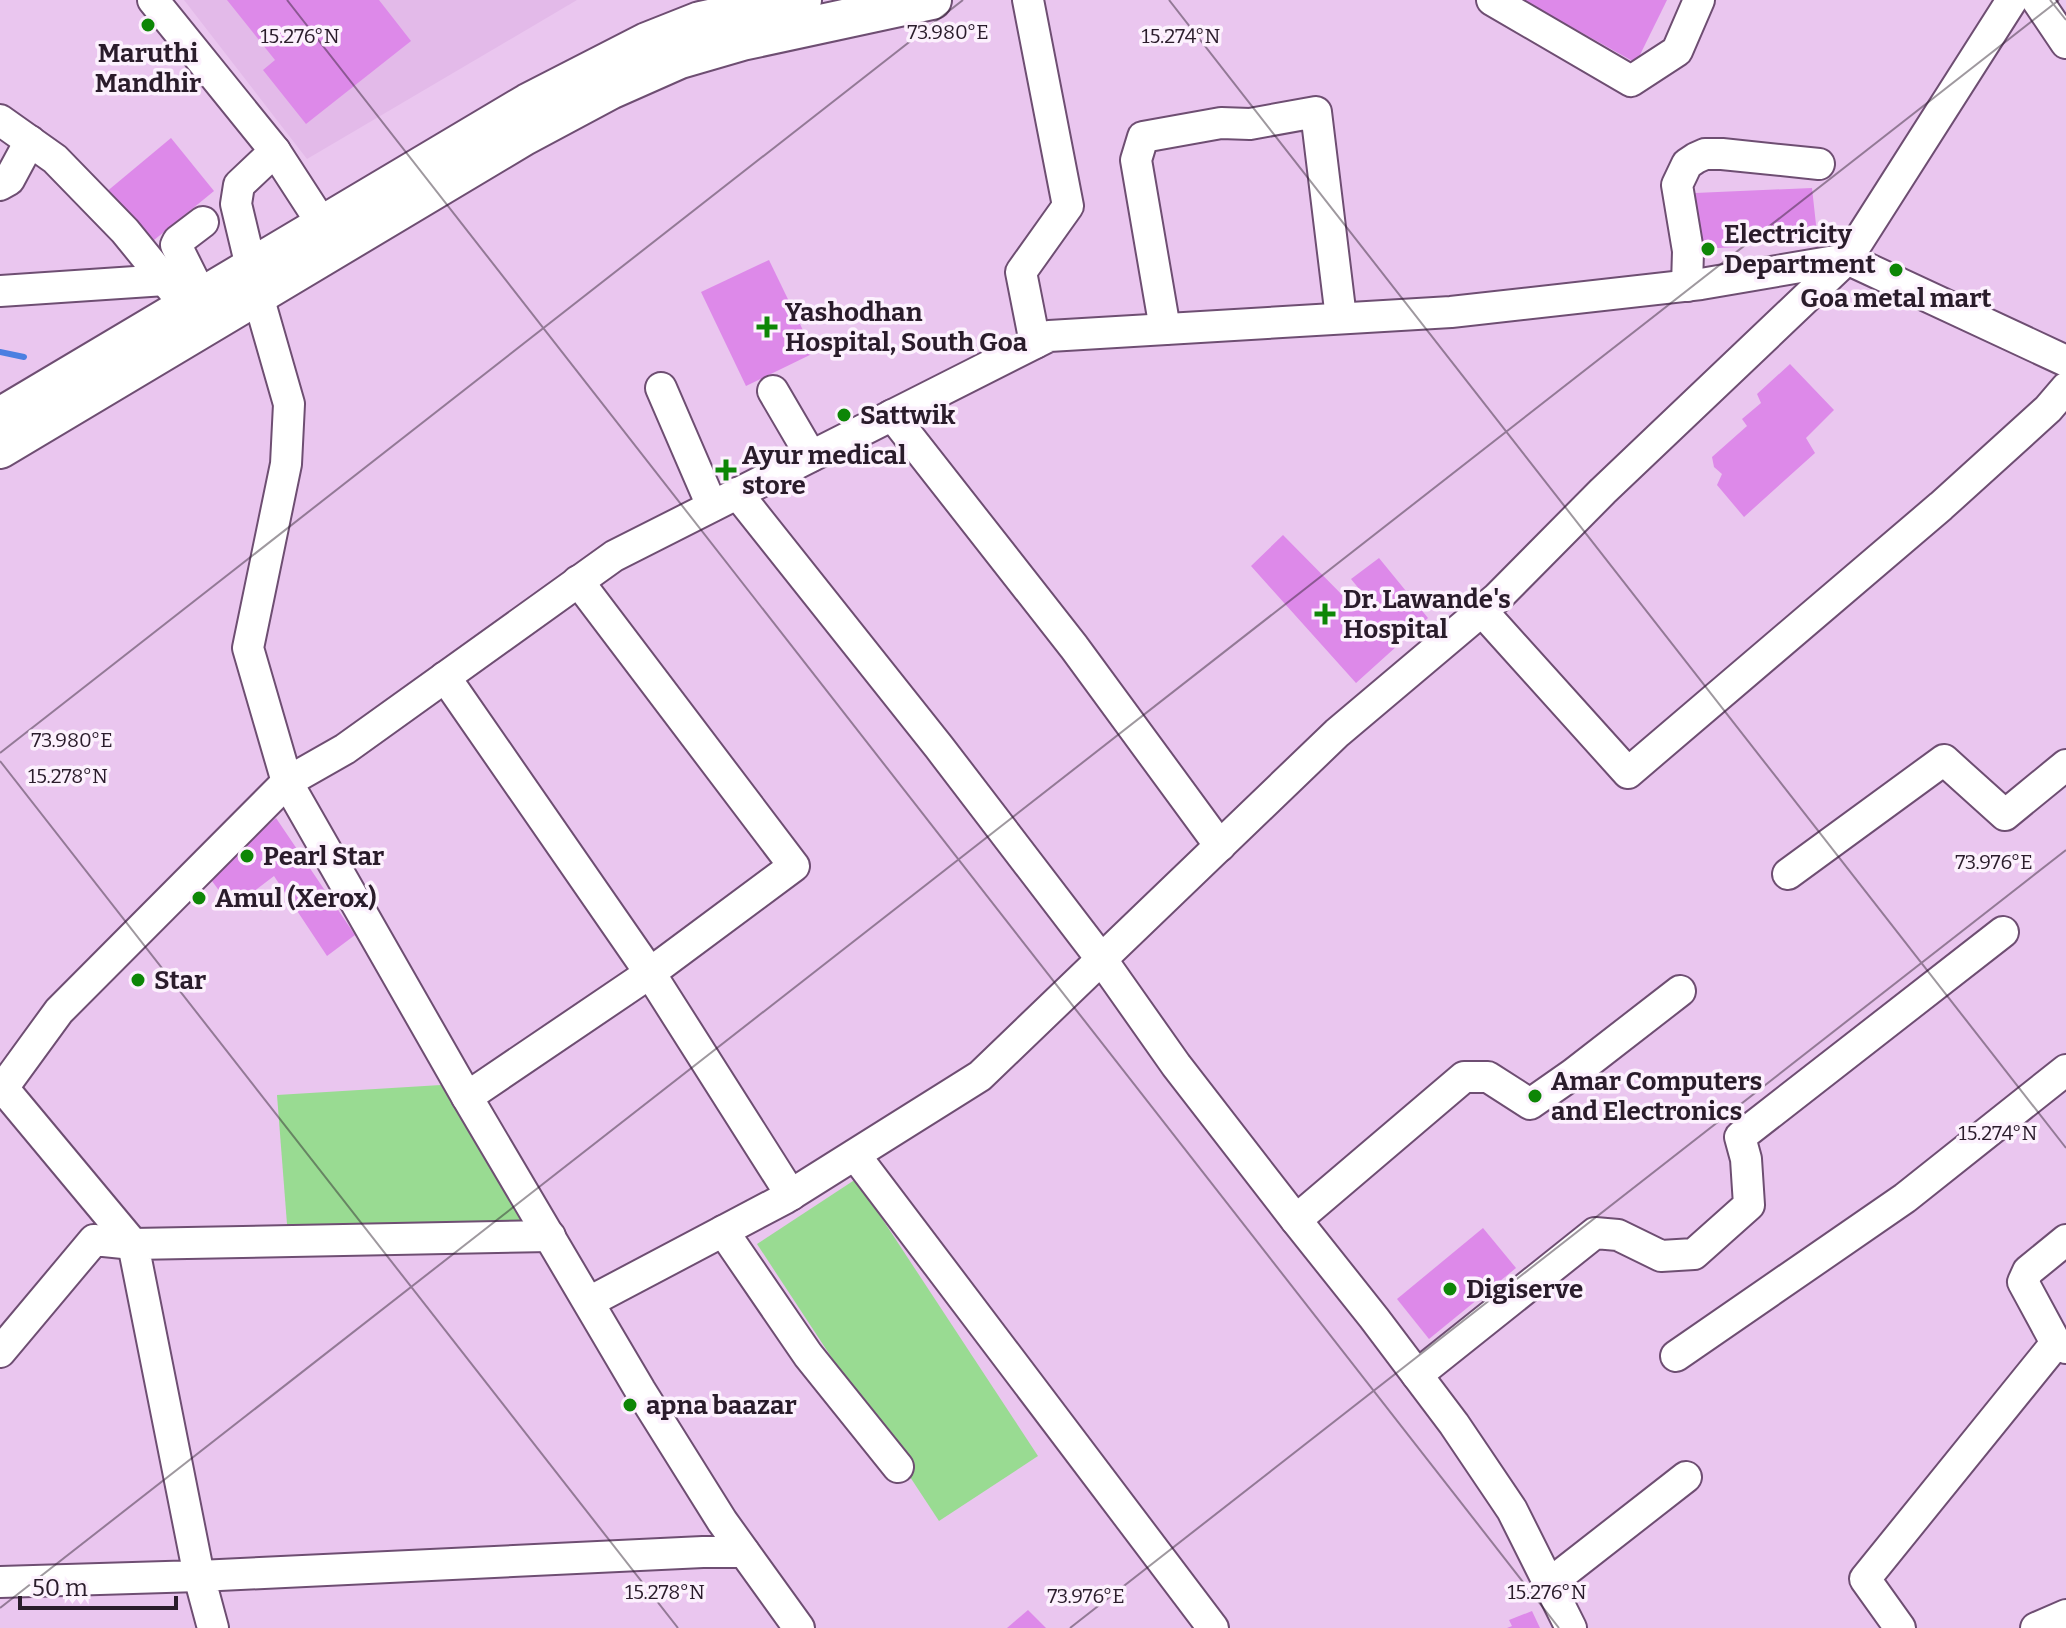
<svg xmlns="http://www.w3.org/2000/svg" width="2066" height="1628" viewBox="0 0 2066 1628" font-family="Bitter,serif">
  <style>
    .built { fill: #e3bae9 }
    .green { fill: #99db92 }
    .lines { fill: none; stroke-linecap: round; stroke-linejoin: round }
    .stream { stroke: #4c7fe1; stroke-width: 6 }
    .building { fill: #dd89e9 }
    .minor-casing { stroke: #6e4e72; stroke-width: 34 }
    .major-casing { stroke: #6e4e72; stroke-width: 42 }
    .minor { stroke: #fff; stroke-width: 30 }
    .major { stroke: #fff; stroke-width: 38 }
    .ticks { fill: none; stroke: #2a1c2b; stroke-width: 2; stroke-opacity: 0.45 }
    .poi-dot { fill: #0d8606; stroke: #fcf1fd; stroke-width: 3 }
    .labels { text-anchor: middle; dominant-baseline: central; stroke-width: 7; stroke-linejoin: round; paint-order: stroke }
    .poi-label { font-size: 26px; font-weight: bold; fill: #2a1c2b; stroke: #fcf1fd; text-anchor: start }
    .ticks-label { font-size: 20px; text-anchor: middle; fill: #2a1c2b; stroke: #fcf1fd; stroke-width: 7; stroke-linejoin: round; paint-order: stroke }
  </style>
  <rect width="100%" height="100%" fill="#eac6ef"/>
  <polygon class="built" points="184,0 577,0 307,159"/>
  <g class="green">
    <polygon points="441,1085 525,1223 288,1237 277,1095"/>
    <polygon points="856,1179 1038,1456 939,1521 757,1244"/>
  </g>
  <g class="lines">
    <polyline class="stream" points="0,352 24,357"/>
  </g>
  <g class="building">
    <polygon points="227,0 379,0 411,41 306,124 263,70 275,60"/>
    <polygon points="1523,0 1667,0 1636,63"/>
    <polygon points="171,138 214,191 148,245 105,193"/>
    <polygon points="1812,188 1818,243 1771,243 1769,232 1739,236 1741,247 1696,249 1695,193"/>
    <polygon points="769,260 814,353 746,386 701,292"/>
    <polygon points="1790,364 1834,410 1806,438 1815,453 1744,517 1717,485 1722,474 1714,467 1712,457 1747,426 1742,419 1761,403 1757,394"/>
    <polygon points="1283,535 1358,611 1369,601 1351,579 1379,558 1428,618 1356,683 1251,566"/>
    <polygon points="276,818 355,935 327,956 274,876 232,908 209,877"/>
    <polygon points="1483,1228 1516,1268 1429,1339 1397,1299"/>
    <polygon points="1028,1610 1046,1628 1007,1628"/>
    <polygon points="1532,1611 1540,1628 1507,1628 1512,1626 1509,1620"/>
  </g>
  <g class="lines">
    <g class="minor-casing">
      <g id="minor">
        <polyline points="153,0 275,151 323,225"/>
        <polyline points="1028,0 1068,206 1021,272 1035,343"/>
        <polyline points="1492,0 1631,81 1677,51 1699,0"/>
        <polyline points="2037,0 2066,43"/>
        <polyline points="0,120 55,159 125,231 186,306"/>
        <polyline points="275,151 239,185 236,204 258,296 289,404 286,464 248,648 287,782 467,1097 640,1390 722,1521 799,1628"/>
        <polyline points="0,185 9,180 30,141"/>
        <polyline points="1687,286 1688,251 1677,185 1687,164 1696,158 1705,154 1722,154 1819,164"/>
        <polyline points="0,291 165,280"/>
        <polyline points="202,297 176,245 178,241 203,222"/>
        <polyline points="1165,329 1136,160 1143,137 1221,123 1250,124 1316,112 1341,318"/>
        <polyline points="661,388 712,506"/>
        <polyline points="773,391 811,456"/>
        <polyline points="892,415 1074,647 1220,846"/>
        <polyline points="737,493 939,747 1102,960 1176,1065 1296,1220 1374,1318 1454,1424 1512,1510 1571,1628"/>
        <polyline points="1482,611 1628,773 1941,506 2048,409 2066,388"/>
        <polyline points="445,677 650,973 791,1195"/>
        <polyline points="1788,874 1944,760 2005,815 2066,765"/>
        <polyline points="3,1088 133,1244"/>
        <polyline points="0,1092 59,1011 287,782 345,749 614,556 1049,336 1451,312 1701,284 1847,259 2066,361"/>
        <polyline points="467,1097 650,973 794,866 578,581"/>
        <polyline points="855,1155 1213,1628"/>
        <polyline points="1296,1220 1464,1077 1488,1077 1530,1104 1573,1074 1680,991"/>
        <polyline points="723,1231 808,1355 898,1467"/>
        <polyline points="589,1302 784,1199 980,1076 1337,733 1497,598 1603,491 1847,259 2012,0"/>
        <polyline points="2056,1343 2023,1282 2028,1271 2066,1240"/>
        <polyline points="0,1352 94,1240 133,1244"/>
        <polyline points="1676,1356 1905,1198 2066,1070"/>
        <polyline points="1417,1375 1595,1233 1618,1235 1661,1256 1694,1254 1749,1205 1746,1159 1740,1137 2003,932"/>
        <polyline points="0,1582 199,1576 133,1244 550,1236"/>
        <polyline points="1549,1584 1686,1477"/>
        <polyline points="213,1628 199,1576 703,1552 744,1552"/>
        <polyline points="1900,1628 1865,1579 2056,1343 2066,1348"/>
        <polyline points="2036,1628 2066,1615"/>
      </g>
    </g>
    <g class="major-casing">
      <g id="major">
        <polyline points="0,417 528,103 647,42 700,21 802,0"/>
        <polyline points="0,449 524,136 610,90 680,59 742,41 932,0"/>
      </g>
    </g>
    <use href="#minor" class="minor"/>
    <use href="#major" class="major"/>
  </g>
  <path class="ticks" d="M287,0L1559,1628M1169,0L2066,1148M2050,0L2066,20M0,753L963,0M0,761L678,1628M0,1608L2059,0M1070,1628L2066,850"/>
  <g class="poi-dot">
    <circle cx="148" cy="25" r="8"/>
    <circle cx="1708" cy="249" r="8"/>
    <circle cx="1896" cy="270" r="8"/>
    <path d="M763 315h8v8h8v8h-8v8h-8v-8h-8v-8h8z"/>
    <circle cx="844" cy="415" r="8"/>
    <path d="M722 458h8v8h8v8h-8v8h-8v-8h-8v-8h8z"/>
    <path d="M1321 602h8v8h8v8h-8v8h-8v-8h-8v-8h8z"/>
    <circle cx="247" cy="856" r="8"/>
    <circle cx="199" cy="898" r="8"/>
    <circle cx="138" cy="980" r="8"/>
    <circle cx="1535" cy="1096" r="8"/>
    <circle cx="1450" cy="1289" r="8"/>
    <circle cx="630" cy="1405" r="8"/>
  </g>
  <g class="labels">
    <g class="poi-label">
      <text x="148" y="53" text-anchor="middle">Maruthi<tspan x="148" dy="30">Mandhir</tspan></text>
      <text x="1724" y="234">Electricity<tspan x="1724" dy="30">Department</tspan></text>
      <text x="1896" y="298" text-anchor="middle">Goa metal mart</text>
      <text x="785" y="312">Yashodhan<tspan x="785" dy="30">Hospital, South Goa</tspan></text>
      <text x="860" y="415">Sattwik</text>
      <text x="742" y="455">Ayur medical<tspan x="742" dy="30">store</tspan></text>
      <text x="1343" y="599">Dr. Lawande's<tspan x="1343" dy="30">Hospital</tspan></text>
      <text x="263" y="856">Pearl Star</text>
      <text x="215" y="898">Amul (Xerox)</text>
      <text x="154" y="980">Star</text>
      <text x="1551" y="1081">Amar Computers<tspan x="1551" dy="30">and Electronics</tspan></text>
      <text x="1466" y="1289">Digiserve</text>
      <text x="646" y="1405">apna baazar</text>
    </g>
  </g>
  <g class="ticks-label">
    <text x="948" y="39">73.980°E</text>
    <text x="300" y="43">15.276°N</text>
    <text x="1181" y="43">15.274°N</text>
    <text x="72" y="747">73.980°E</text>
    <text x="68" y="783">15.278°N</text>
    <text x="1994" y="869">73.976°E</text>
    <text x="1998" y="1140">15.274°N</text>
    <text x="665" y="1599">15.278°N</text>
    <text x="1547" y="1599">15.276°N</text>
    <text x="1086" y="1603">73.976°E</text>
  </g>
  <path d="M20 1596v12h156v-12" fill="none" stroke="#2a1c2b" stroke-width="4"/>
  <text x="32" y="1596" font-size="24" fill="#2a1c2b" stroke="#fcf1fd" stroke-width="6" paint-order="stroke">50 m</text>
</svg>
